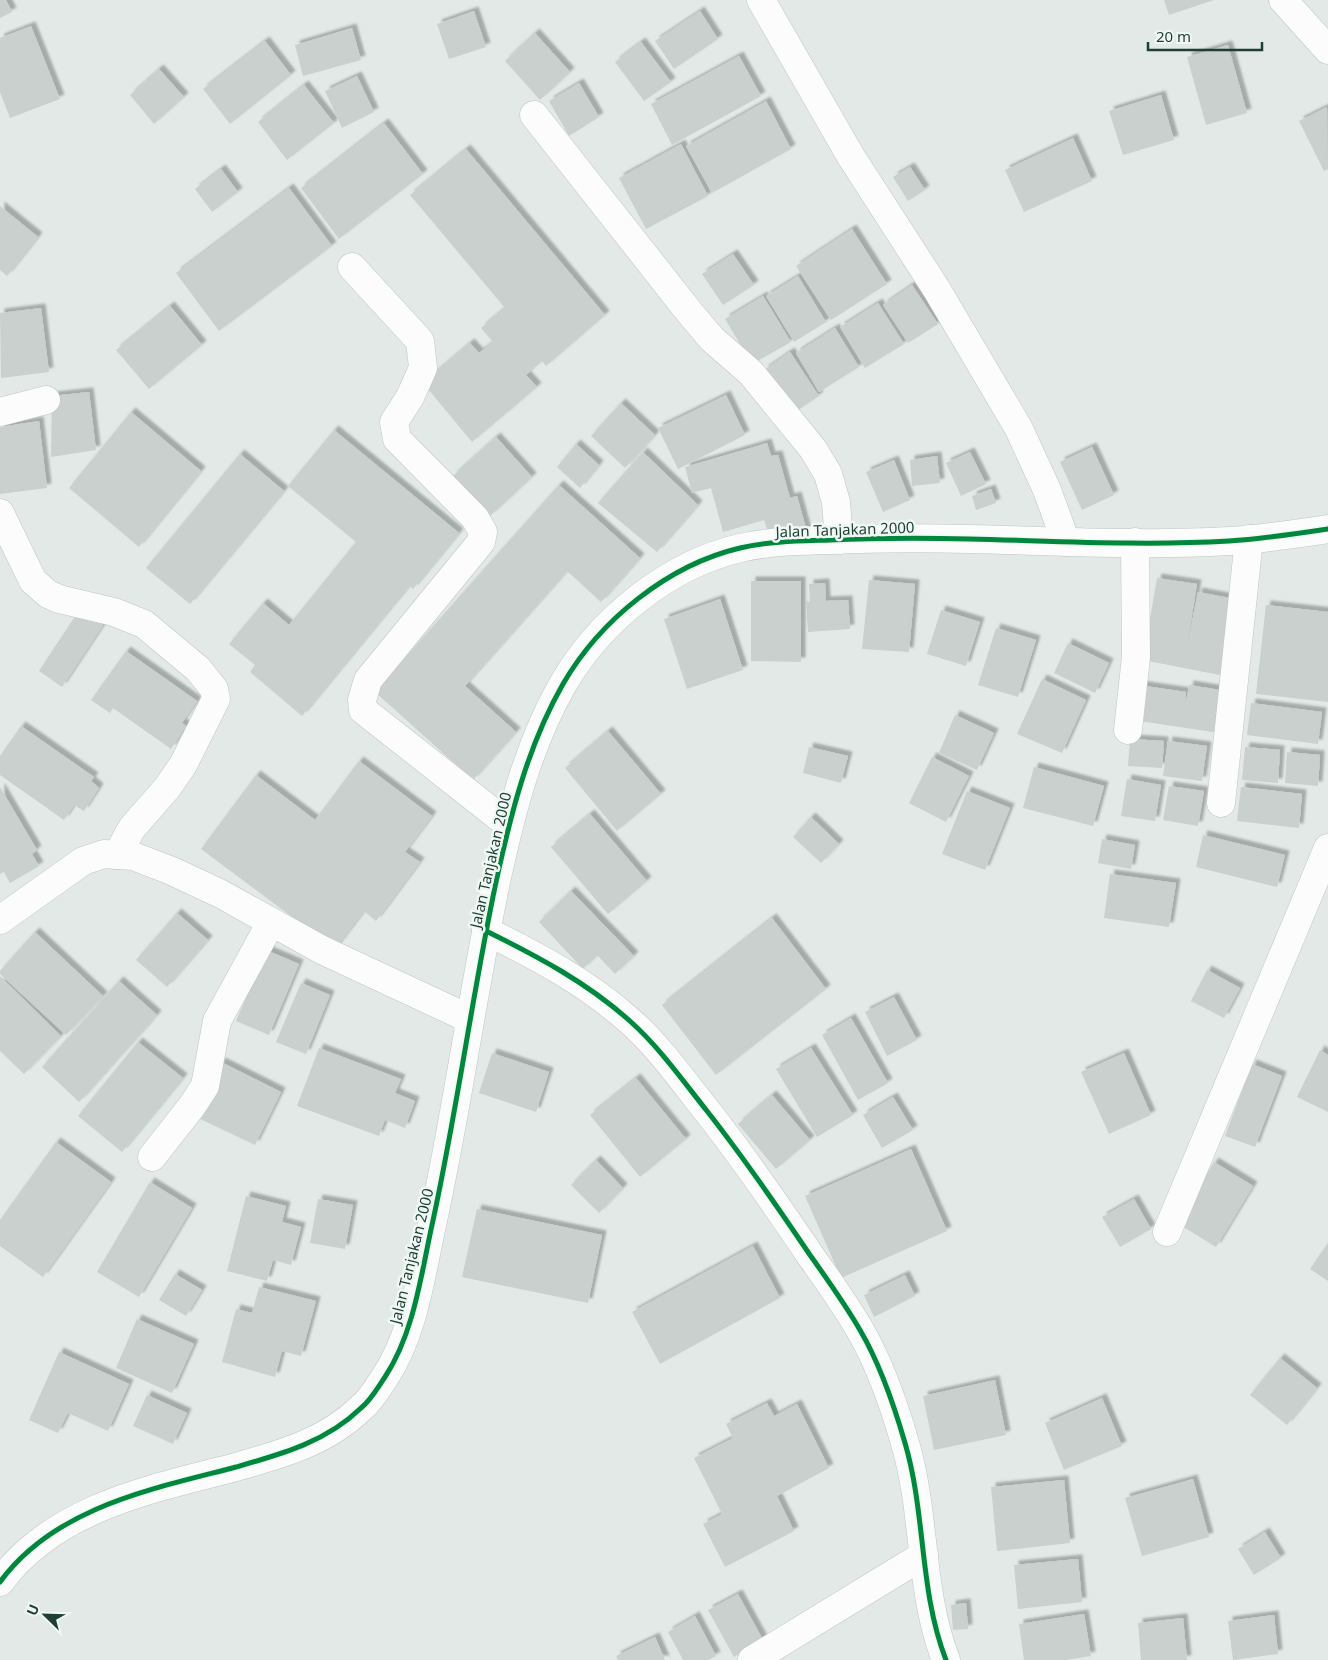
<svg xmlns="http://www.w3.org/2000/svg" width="1328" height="1660" viewBox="0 0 1328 1660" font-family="'Noto Sans',sans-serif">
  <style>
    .building { fill: #c9d0cd; filter: url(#shadow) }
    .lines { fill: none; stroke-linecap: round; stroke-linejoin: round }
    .minor-casing { stroke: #bfc6c3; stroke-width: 29 }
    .tertiary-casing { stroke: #bfc6c3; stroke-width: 29 }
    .minor { stroke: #fbfcfb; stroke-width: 28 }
    .tertiary { stroke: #fbfcfb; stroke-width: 28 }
    .cycleway-casing { stroke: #f0f8f4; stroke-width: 8 }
    .cycleway { stroke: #00873e; stroke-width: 5 }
    .labels { text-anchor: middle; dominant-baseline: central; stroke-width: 5; stroke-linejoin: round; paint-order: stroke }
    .street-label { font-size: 15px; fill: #1f3e34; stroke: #f0f8f4 }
  </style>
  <defs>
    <filter id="shadow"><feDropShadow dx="4.5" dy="-4.5" stdDeviation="1" flood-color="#0004"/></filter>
  </defs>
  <rect width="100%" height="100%" fill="#e2e9e6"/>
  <g class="building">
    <polygon points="0,0 6,0 12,12 0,18"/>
    <polygon points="1164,0 1214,0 1169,15"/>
    <polygon points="474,11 486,47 449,59 437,24"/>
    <polygon points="700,11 718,39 674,69 655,41"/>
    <polygon points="31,26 60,99 10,118 0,92 0,38"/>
    <polygon points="352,28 361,60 303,76 295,45"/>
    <polygon points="535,33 570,72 540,100 505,61"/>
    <polygon points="265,41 291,75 230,124 203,89"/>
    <polygon points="641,42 671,82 644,101 615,62"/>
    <polygon points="1228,45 1247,113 1206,125 1187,57"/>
    <polygon points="739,56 761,96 672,145 651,104"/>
    <polygon points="159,69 184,97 154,124 130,95"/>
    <polygon points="357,76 374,112 342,128 325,91"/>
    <polygon points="579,83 599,117 569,136 549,101"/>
    <polygon points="304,85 334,123 287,160 258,122"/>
    <polygon points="1161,95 1174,140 1123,155 1109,111"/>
    <polygon points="766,101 791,149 712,193 686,146"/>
    <polygon points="1327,107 1328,169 1324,171 1299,121"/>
    <polygon points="384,123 423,174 339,239 301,188"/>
    <polygon points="1073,138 1092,181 1024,212 1005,170"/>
    <polygon points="681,144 708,196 646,229 619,178"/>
    <polygon points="466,149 605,315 546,366 542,361 526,375 537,387 472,442 423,383 470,343 479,353 493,342 481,328 505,308 410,195"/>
    <polygon points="910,167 925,190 908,201 893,177"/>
    <polygon points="221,169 238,192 212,212 195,189"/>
    <polygon points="289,188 332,246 219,331 176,273"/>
    <polygon points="0,206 38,237 7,276 0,270"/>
    <polygon points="852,229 887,284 831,320 796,266"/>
    <polygon points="733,254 754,285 723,305 702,274"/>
    <polygon points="798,276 826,322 794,342 766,296"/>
    <polygon points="912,285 938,324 908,343 883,305"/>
    <polygon points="763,296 791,342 752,364 725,319"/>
    <polygon points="878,303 904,344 865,368 840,327"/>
    <polygon points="170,306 202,345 149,389 116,350"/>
    <polygon points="41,308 49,372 1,378 0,313"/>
    <polygon points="835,328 859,367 819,392 796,353"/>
    <polygon points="790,352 819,396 792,414 764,370"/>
    <polygon points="89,392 96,450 51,457 52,396"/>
    <polygon points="726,395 745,435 678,469 658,428"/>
    <polygon points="621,403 655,435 625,468 591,436"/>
    <polygon points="131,412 201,471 139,547 69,488"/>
    <polygon points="39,421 47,488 0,494 0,427"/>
    <polygon points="334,430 459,533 413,589 409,586 302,716 250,672 255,665 229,644 263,603 289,625 356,542 288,486"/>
    <polygon points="496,437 532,477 490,516 453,476"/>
    <polygon points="767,443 771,456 778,455 790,498 797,496 807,532 771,542 764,520 723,532 711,488 692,493 685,467"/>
    <polygon points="576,444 599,465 580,488 557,467"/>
    <polygon points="1092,447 1114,495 1082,510 1060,462"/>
    <polygon points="643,452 698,505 657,552 598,503"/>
    <polygon points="970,452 986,484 961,496 946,463"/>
    <polygon points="240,454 284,491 190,604 146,568"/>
    <polygon points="937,456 940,483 912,486 910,460"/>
    <polygon points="894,460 910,500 883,512 866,472"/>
    <polygon points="559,485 640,558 601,602 567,571 465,686 516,732 473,780 375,692"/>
    <polygon points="991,489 996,503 976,510 972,496"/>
    <polygon points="1157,578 1197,584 1187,647 1198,592 1240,600 1225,676 1143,660"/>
    <polygon points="869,580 915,584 909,652 862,649"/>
    <polygon points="751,581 801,581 801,662 751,661"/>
    <polygon points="825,583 826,601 848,600 850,629 808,632 806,601 810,602 809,584"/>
    <polygon points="720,599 743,670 687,689 664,619"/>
    <polygon points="1266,605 1328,612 1328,702 1256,694"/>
    <polygon points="80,609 103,625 62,687 39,671"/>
    <polygon points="941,610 980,622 966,666 927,654"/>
    <polygon points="996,628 1036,640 1018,697 978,685"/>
    <polygon points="1068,643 1109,663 1095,693 1054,673"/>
    <polygon points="126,651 197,701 182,723 186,726 171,749 113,708 110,713 91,700"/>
    <polygon points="1042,679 1086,700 1062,753 1017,734"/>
    <polygon points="1138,685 1186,692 1185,708 1189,685 1226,691 1219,733 1133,720"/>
    <polygon points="1251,703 1322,712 1318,744 1247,735"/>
    <polygon points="955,715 994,733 977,770 939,753"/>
    <polygon points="21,726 94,777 91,781 99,788 84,811 74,805 64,820 0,775 0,756"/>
    <polygon points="608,731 661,794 617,831 565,768"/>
    <polygon points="1130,739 1164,741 1162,768 1128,766"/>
    <polygon points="1168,741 1207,746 1202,781 1163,776"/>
    <polygon points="809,747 848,756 841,783 803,773"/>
    <polygon points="1245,747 1280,750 1278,783 1242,780"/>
    <polygon points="1287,752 1320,755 1318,786 1285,783"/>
    <polygon points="932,757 969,776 946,822 909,803"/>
    <polygon points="359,761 432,816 405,852 420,862 376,921 364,911 335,949 201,849 256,775 315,820"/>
    <polygon points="1034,767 1104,786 1093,826 1023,808"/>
    <polygon points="1127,779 1161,785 1155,821 1121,816"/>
    <polygon points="1169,786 1204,791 1198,826 1163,820"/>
    <polygon points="0,787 37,850 32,854 39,866 10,883 4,872 0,874"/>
    <polygon points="1241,787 1302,794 1299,828 1237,821"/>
    <polygon points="967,791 1010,808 985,870 942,854"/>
    <polygon points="590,814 647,881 608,914 551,847"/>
    <polygon points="811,817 839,844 821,863 793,837"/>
    <polygon points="1203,835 1285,855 1277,887 1196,867"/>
    <polygon points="1102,839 1135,845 1131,869 1098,863"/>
    <polygon points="1110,874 1176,883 1169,927 1104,918"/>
    <polygon points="571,891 634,956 615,974 597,955 583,969 539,922"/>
    <polygon points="177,913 208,940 167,987 136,960"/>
    <polygon points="772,918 826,989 716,1075 662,1005"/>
    <polygon points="35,932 103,996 66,1035 0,974 0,971"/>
    <polygon points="266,950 299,964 269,1035 236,1021"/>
    <polygon points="1207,970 1240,988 1224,1018 1191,1001"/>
    <polygon points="0,976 61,1036 24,1074 0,1051"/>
    <polygon points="119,981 157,1015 79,1102 42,1067"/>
    <polygon points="301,983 330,995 306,1054 276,1042"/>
    <polygon points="894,997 917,1040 887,1056 865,1012"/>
    <polygon points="851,1018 888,1083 858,1100 822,1035"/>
    <polygon points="138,1042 183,1078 122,1152 78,1116"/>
    <polygon points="319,1048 401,1079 395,1093 415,1101 405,1128 385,1120 379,1136 297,1106"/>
    <polygon points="811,1048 853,1115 817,1137 776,1069"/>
    <polygon points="1320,1050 1328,1055 1328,1112 1297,1097"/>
    <polygon points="492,1053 549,1072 536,1112 479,1093"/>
    <polygon points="1124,1053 1151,1115 1109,1134 1081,1072"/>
    <polygon points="221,1062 281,1092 255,1145 194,1116"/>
    <polygon points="1252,1064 1282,1076 1255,1147 1225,1136"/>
    <polygon points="636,1078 686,1139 640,1177 590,1115"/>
    <polygon points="772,1095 810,1140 776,1169 738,1124"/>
    <polygon points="893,1097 913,1130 882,1148 863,1115"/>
    <polygon points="56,1142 111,1182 43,1277 0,1246 0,1220"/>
    <polygon points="911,1149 947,1231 841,1278 805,1196"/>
    <polygon points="596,1160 623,1188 599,1213 571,1185"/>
    <polygon points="1214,1162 1253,1186 1216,1247 1177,1223"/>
    <polygon points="150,1182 192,1208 139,1297 97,1272"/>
    <polygon points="246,1196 286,1206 282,1222 301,1227 291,1265 273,1260 267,1281 227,1271"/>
    <polygon points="318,1199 353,1205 345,1249 310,1243"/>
    <polygon points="1134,1199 1151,1229 1120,1247 1102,1217"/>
    <polygon points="477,1209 602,1235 588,1303 462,1277"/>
    <polygon points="1328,1243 1328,1281 1310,1269"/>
    <polygon points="753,1246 780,1298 660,1364 632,1312"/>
    <polygon points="175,1274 202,1290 186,1316 159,1300"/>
    <polygon points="905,1275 915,1296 874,1317 864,1295"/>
    <polygon points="259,1287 316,1301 301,1356 282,1351 275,1377 222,1362 236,1309 252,1313"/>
    <polygon points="137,1319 194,1344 172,1393 116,1368"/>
    <polygon points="59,1352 129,1384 108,1431 68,1413 58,1433 29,1420"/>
    <polygon points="1280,1358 1317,1388 1287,1425 1250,1395"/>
    <polygon points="995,1380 1006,1435 934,1450 923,1396"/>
    <polygon points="147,1395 187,1413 173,1444 133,1426"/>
    <polygon points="1102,1398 1122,1446 1064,1470 1045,1423"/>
    <polygon points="767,1403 774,1416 797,1404 829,1468 777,1496 794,1531 725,1567 703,1524 722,1514 694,1458 733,1438 726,1424"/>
    <polygon points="1193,1479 1209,1537 1142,1556 1125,1498"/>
    <polygon points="1064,1480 1070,1543 997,1551 991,1487"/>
    <polygon points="1265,1532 1281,1558 1254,1575 1238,1549"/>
    <polygon points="1078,1559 1082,1602 1018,1609 1014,1565"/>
    <polygon points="738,1594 763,1640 734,1657 708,1610"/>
    <polygon points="966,1603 968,1629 953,1630 951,1605"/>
    <polygon points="1084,1614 1091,1656 1066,1660 1024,1660 1019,1624"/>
    <polygon points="1274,1615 1278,1654 1233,1660 1228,1621"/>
    <polygon points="695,1616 716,1656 708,1660 683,1660 668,1632"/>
    <polygon points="1183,1618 1187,1660 1141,1660 1138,1623"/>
    <polygon points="655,1637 665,1660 618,1660 616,1656"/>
  </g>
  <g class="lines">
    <g class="minor-casing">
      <g id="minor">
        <polyline points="761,0 850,155 937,290 1019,429 1047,490 1066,542"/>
        <polyline points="1283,0 1328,50"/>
        <polyline points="534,115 690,313 712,339 751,373 813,449 828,474 836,502 839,540"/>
        <polyline points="352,267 420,341 423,368 410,397 394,422 397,439 475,518 483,532 481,542 368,680 362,700 363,710 509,825"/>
        <polyline points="0,412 46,400"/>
        <polyline points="0,513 33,581 48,594 59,599 114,612 144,624 198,669 214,689 216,699 183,765 167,788 132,828 117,855"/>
        <polyline points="1128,730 1136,657 1135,542"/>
        <polyline points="1221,803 1249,539"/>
        <polyline points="0,920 83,861 104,854 133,856 172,871 221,894 322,950 470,1019"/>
        <path d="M486,931C537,956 588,983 631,1022C660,1048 683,1081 707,1111C744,1158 777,1206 810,1255C827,1279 845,1304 860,1330C880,1364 894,1405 905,1443C926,1514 919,1591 946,1660"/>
        <polyline points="152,1157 192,1106 205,1086 217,1021 270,924"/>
        <polyline points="1167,1232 1328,848"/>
        <polyline points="752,1660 924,1555"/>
      </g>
    </g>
    <g class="tertiary-casing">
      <path id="tertiary" d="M0,1582C55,1507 152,1489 236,1467C282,1454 326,1442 361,1408C371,1400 378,1387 385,1377C414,1333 421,1275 432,1225C457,1111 472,996 496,882C511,813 528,745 563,684C600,620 668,565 740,548C770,541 800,541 830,540C876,538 923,538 970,539C1056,541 1143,546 1229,541C1262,539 1295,534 1328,529"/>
    </g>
    <use href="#minor" class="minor"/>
    <use href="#tertiary" class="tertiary"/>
    <g class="cycleway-casing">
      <g id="cycleway">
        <path d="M486,931C537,956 588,983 631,1022C660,1048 683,1081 707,1111C744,1158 777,1206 810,1255C827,1279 845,1304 860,1330C880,1364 894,1405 905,1443C926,1514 919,1591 946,1660"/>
        <path d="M0,1582C55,1507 152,1489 236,1467C282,1454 326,1442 361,1408C371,1400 378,1387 385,1377C414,1333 421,1275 432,1225C457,1111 472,996 496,882C511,813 528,745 563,684C600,620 668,565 740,548C770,541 800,541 830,540C876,538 923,538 970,539C1056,541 1143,546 1229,541C1262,539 1295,534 1328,529"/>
      </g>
    </g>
    <use href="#cycleway" class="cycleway"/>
  </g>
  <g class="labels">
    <g class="street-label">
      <text transform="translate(845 529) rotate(-2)">Jalan Tanjakan 2000</text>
      <text transform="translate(490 860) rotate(-77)">Jalan Tanjakan 2000</text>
      <text transform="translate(411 1256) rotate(-76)">Jalan Tanjakan 2000</text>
    </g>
  </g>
  <g transform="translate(45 1615) rotate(293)" stroke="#f0f8f4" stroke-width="4" paint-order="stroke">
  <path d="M0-4L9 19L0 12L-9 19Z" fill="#1f3e34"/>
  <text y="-8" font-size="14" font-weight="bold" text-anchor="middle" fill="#1f3e34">U</text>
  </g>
  <path d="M1148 42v8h114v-8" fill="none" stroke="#1f3e34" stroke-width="2.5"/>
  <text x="1156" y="42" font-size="15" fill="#1f3e34" stroke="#f0f8f4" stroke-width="4" paint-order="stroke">20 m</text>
</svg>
